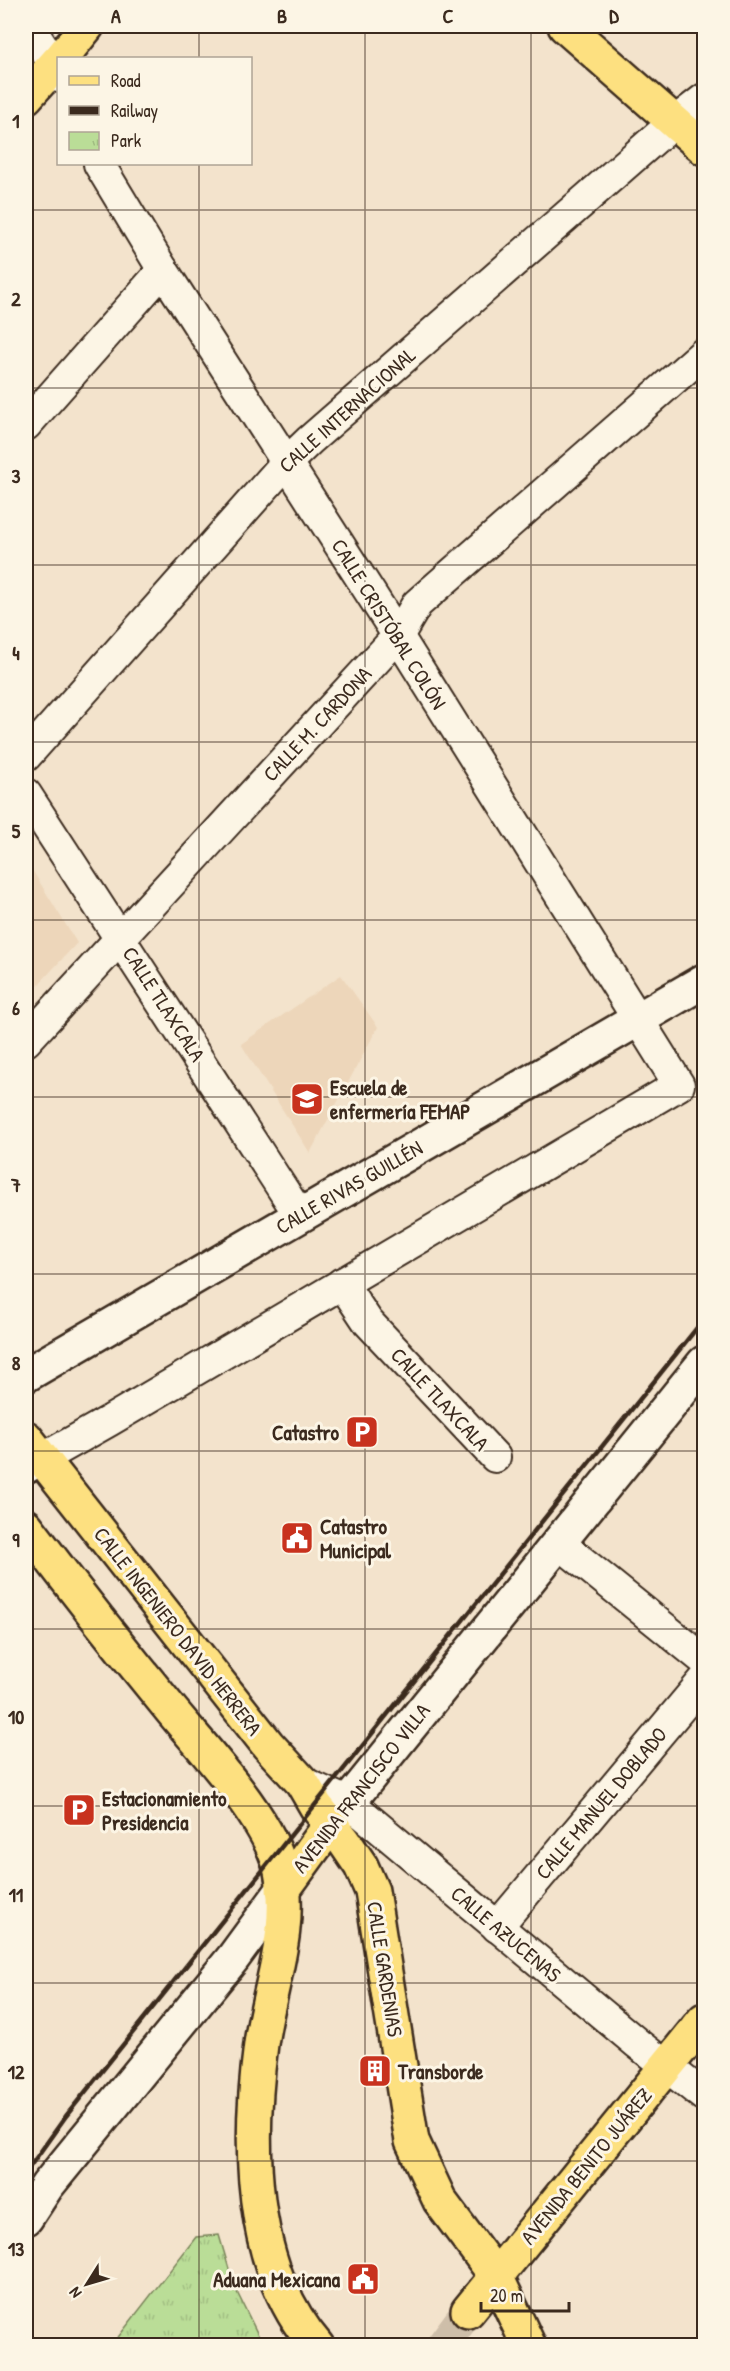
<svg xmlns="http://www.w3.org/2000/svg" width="730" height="2371" viewBox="0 0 730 2371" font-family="'Patrick Hand',sans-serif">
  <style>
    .built { fill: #edd6ba }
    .park { fill: url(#park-tufts); stroke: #7a845a; stroke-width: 1.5 }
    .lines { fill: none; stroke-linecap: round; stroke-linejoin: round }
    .primary-tunnel { stroke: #cebea9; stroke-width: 33; stroke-dasharray: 33 16; stroke-linecap: butt }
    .street-casing { stroke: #3b2a1e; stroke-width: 34 }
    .secondary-casing { stroke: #3b2a1e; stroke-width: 38 }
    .primary-casing { stroke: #3b2a1e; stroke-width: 38 }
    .street { stroke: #fcf5e5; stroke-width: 30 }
    .secondary { stroke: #fcf5e5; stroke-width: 33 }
    .primary { stroke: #fde080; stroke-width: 33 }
    .rail { stroke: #3b2a1e; stroke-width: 4.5 }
    .grid { fill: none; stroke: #3b2a1e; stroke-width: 1.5; stroke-opacity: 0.55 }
    .labels { text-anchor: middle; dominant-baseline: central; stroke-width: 6; stroke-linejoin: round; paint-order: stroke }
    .street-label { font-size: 21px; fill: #3b2a1e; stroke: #fcf5e5 }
    .poi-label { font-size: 21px; font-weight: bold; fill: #3b2a1e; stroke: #fcf5e5; text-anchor: start }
    .neatline { fill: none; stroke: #3b2a1e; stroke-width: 2 }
    .grid-label { font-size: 20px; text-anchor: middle; font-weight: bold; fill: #3b2a1e }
  </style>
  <defs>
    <pattern id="park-tufts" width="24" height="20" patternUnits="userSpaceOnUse" patternTransform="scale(1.5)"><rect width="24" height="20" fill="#badd97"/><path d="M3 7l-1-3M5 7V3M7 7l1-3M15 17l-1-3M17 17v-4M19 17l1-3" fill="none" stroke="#a1be82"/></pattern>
  </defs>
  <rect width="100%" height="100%" fill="#f3e3cc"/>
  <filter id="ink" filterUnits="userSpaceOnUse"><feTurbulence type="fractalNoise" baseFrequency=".0167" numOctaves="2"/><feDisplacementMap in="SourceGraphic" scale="12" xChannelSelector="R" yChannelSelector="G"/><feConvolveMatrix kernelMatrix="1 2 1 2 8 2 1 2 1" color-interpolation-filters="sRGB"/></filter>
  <g filter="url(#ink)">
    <g class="built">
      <polygon points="26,860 77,943 26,998"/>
      <polygon points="341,975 378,1027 310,1153 241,1044"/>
    </g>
    <polygon class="park" points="219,2235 234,2286 263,2345 112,2345 196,2237"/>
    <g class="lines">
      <polyline class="primary-tunnel" points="442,2346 468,2311"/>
      <g class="street-casing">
        <g id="street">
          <polyline points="29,26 55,66 58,77"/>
          <polyline points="26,425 163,270"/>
          <polyline points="26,756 285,464 310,440 673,123 704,99"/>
          <polyline points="26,794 300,1216"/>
          <polyline points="26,1041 398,636 417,604 704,353"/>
          <polyline points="342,1283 368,1322 495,1457"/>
          <polyline points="26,1468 109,1421 679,1085 398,636 163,270 99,164"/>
          <polyline points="559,1543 704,1660"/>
          <polyline points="302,1782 347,1802 365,1816 638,2044 704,2096"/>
          <polyline points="497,1927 704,1680"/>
        </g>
      </g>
      <g class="secondary-casing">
        <g id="secondary">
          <polyline points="26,1375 704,981"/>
          <polyline points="331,1824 704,1363"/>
          <polyline points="26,2218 47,2186 233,1958 283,1890"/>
        </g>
      </g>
      <g class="primary-casing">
        <g id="primary">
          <polyline points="565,26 704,148"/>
          <polyline points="61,58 87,26"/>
          <polyline points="26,97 58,61"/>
          <polyline points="26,1438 268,1745 302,1782 316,1806 344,1841 361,1866 372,1891 412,2141 440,2201 496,2276 529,2346"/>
          <path d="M26,1526C73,1588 122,1650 172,1711C205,1751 271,1821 281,1871C293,1931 269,1986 261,2044C248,2142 248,2267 317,2346"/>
          <polyline points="283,1890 331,1824"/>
          <polyline points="468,2311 704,2020"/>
        </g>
      </g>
      <use href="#street" class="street"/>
      <use href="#secondary" class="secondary"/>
      <use href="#primary" class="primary"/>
      <polyline class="rail" points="26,2172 66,2116 704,1319"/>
    </g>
  </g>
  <path class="grid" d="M199,26V58M365,26V2346M531,26V2346M199,164V2346M26,210H704M26,388H704M26,565H704M26,742H704M26,920H704M26,1097H704M26,1274H704M26,1451H704M26,1629H704M26,1806H704M26,1983H704M26,2161H704"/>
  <defs>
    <g id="university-square" transform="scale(1.725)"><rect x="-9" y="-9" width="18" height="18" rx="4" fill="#c8321e" stroke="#fcf5e5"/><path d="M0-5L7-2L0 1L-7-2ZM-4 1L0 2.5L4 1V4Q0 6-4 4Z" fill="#fff"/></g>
    <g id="parking-square" transform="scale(1.725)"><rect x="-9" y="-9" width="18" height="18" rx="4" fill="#c8321e" stroke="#fcf5e5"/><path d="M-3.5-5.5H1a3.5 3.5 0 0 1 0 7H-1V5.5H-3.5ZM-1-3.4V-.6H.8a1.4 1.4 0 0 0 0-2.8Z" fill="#fff"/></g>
    <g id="civic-square" transform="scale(1.725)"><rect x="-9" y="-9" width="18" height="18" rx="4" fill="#c8321e" stroke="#fcf5e5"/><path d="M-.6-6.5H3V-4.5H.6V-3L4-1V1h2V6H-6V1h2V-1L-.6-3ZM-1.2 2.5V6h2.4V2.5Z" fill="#fff"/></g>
    <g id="building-square" transform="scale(1.725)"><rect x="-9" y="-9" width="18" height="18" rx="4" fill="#c8321e" stroke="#fcf5e5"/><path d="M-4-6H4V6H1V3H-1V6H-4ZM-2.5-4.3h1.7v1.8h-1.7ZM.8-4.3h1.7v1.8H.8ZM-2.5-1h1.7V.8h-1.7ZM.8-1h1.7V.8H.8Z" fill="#fff"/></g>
  </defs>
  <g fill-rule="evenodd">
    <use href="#university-square" x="307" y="1099"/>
    <use href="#parking-square" x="362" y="1432"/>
    <use href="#civic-square" x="297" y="1538"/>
    <use href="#parking-square" x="79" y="1810"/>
    <use href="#building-square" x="375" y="2071"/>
    <use href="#civic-square" x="363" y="2279"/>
  </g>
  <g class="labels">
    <g class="street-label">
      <text transform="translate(347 410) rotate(-42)">CALLE INTERNACIONAL</text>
      <text transform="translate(389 624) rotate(58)">CALLE CRISTÓBAL COLÓN</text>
      <text transform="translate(317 724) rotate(-47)">CALLE M. CARDONA</text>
      <text transform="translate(164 1004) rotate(57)">CALLE TLAXCALA</text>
      <text transform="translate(349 1187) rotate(-30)">CALLE RIVAS GUILLÉN</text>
      <text transform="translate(440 1399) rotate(47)">CALLE TLAXCALA</text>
      <text transform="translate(178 1631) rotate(52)">CALLE INGENIERO DAVID HERRERA</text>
      <text transform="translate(361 1788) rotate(-52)">AVENIDA FRANCISCO VILLA</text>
      <text transform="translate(601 1803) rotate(-50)">CALLE MANUEL DOBLADO</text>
      <text transform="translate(506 1934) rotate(40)">CALLE AZUCENAS</text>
      <text transform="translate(385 1969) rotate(81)">CALLE GARDENIAS</text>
      <text transform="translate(586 2166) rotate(-51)">AVENIDA BENITO JUÁREZ</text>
    </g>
    <g class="poi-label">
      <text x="330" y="1087">Escuela de<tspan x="330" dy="24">enfermería FEMAP</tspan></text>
      <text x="339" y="1432" text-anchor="end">Catastro</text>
      <text x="320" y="1526">Catastro<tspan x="320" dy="24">Municipal</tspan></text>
      <text x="102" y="1798">Estacionamiento<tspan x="102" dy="24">Presidencia</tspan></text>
      <text x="398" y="2071">Transborde</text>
      <text x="340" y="2279" text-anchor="end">Aduana Mexicana</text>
    </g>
  </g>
  <rect width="730" height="2371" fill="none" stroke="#fcf5e5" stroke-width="66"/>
  <rect x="57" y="57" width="195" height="108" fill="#fcf5e5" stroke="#afa495" stroke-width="1.5"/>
  <rect x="69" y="76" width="30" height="9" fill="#fde080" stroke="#afa495" stroke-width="1.5"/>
  <text x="111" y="87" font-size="18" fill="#3b2a1e">Road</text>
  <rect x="69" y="106" width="30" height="9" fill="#3b2a1e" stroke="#afa495" stroke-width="1.5"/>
  <text x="111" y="117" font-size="18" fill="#3b2a1e">Railway</text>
  <rect x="69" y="132" width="30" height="18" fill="url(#park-tufts)" stroke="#afa495" stroke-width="1.5"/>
  <text x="111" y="147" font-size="18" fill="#3b2a1e">Park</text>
  <g transform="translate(87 2284) rotate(233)" stroke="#fcf5e5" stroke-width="4.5" paint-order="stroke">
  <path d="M0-4.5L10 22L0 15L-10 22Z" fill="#3b2a1e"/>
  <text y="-9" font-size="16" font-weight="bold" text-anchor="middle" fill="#3b2a1e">N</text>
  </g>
  <path d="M481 2302v9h88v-9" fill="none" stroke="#3b2a1e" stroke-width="3"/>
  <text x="490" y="2302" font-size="18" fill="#3b2a1e" stroke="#fcf5e5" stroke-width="4.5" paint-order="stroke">20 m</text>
  <rect x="33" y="33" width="664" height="2305" class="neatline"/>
  <g class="grid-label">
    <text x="116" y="23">A</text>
    <text x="282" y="23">B</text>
    <text x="448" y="23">C</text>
    <text x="614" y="23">D</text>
    <text x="16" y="128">1</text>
    <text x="16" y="306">2</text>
    <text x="16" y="483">3</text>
    <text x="16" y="660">4</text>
    <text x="16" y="838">5</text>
    <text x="16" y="1015">6</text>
    <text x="16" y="1192">7</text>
    <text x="16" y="1370">8</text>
    <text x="16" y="1547">9</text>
    <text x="16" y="1724">10</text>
    <text x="16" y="1902">11</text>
    <text x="16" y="2079">12</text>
    <text x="16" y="2256">13</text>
  </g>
</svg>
